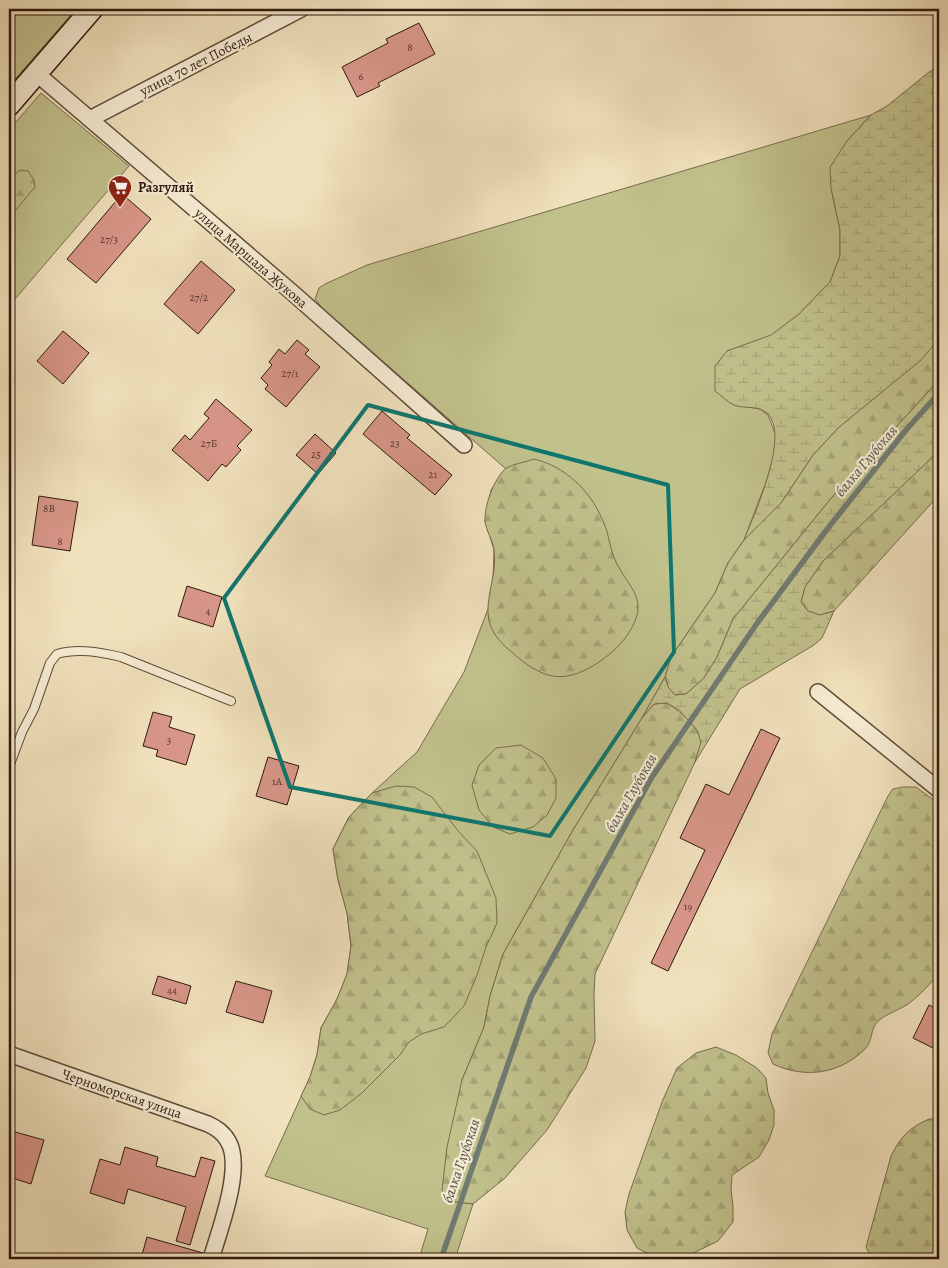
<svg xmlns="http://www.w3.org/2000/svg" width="948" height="1268" viewBox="0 0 948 1268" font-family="Alegreya,serif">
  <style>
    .grass { fill: #c1c18c; stroke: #786d4d }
    .forest { fill: url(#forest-firs); stroke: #786d4d }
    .wetland { fill: url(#wetland-marsh); stroke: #786d4d }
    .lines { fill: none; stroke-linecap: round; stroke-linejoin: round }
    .stream { stroke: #6f7b73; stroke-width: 5.5 }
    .building { fill: #d89688; stroke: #2e190e }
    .lane-casing { stroke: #5f4b3a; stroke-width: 10 }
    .street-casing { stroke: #5f4b3a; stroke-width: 18 }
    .secondary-casing { stroke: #2e190e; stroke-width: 24 }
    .lane { stroke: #f6ecd4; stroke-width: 8 }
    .street { stroke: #f6ecd4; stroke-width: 15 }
    .secondary { stroke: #f6ecd4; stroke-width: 21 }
    .marked { fill: none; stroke: #0f766e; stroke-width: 4; stroke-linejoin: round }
    .labels { text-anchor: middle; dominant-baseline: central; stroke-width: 4.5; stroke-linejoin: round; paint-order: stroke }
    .number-label { font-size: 11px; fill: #58382c }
    .street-label { font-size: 14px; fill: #2e190e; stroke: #f6ecd4 }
    .poi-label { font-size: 14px; font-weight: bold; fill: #2e190e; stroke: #f6ecd4; text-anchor: start }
    .water-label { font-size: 15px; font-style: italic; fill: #545249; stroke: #f6ecd4 }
  </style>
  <defs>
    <pattern id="forest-firs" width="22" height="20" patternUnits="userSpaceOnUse" patternTransform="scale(1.25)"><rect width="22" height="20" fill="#c1c18c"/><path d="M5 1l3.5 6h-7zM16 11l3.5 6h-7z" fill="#a6a578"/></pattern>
    <pattern id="wetland-marsh" width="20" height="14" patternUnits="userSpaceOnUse" patternTransform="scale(1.25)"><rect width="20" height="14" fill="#c1c18c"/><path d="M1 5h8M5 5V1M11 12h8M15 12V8" fill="none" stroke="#a6a578"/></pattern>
  </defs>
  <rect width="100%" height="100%" fill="#f1e2bd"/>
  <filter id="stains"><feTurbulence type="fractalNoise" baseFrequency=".004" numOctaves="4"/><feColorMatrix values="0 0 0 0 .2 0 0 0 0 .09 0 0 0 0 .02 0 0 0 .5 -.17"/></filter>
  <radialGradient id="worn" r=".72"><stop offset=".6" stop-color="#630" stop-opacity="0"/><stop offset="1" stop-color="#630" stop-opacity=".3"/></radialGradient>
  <g class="grass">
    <polygon points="9,9 76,9 9,86"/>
    <polygon points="41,93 129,166 9,306 9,130"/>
    <polygon points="871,115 847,141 831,188 840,230 840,256 830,282 798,315 771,336 727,351 734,405 760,409 768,415 776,436 773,459 766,482 744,540 728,563 715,593 671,657 665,677 642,718 573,830 503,954 490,996 484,1027 462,1080 450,1201 473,1204 455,1259 419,1259 428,1229 265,1176 310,1077 317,1055 321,1028 337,999 347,974 351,946 347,913 338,880 333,849 349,817 372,793 417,752 464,672 488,609 493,580 494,550 485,521 491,490 506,469 323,309 315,299 319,288 325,284 367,265"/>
  </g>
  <g class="forest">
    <polygon points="20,170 28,171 34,180 35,187 9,218 9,180"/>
    <polygon points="939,339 939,380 833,496 733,619 717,657 704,678 686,694 675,695 668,687 665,677 671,657 715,593 728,563 744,540 781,503 813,455 838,428 919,361"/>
    <polygon points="939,451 939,495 834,611 820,615 808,611 801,602 805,587 823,561"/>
    <path d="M534,459C564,466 590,490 602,519C608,530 609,543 613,555C626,589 654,597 626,637C612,656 578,681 553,676C539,674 524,663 514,654C503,645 493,636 489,621C484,598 498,573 494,550C493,540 486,531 485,521C484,506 494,479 505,469C512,464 526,462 534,459Z"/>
    <path d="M667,703C678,710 700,727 701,742C701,748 697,756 695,762L595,974L594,994L595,1041L586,1068L547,1130L505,1178L473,1204L450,1201L442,1190L447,1147L462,1080L484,1027L490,996L503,954L573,830L642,718L654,704Z"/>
    <polygon points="521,745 543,758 556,779 556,798 547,815 533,827 510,834 493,827 479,810 472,785 479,765 496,748"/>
    <polygon points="396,786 414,787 432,797 459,832 477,851 496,898 497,923 486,947 477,975 464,1006 444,1027 421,1034 409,1042 399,1056 362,1093 340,1110 324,1115 310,1109 301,1096 310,1077 317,1055 321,1028 337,999 347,974 351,946 347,913 338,880 333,849 349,817 372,793"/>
    <path d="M903,787H916L939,804V974C929,984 920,996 908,1004C899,1010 886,1014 878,1021C870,1029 873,1041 865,1049C840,1074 805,1079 773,1064L768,1053L772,1034L888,796L893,789Z"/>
    <polygon points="716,1047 736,1055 757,1068 766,1078 768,1093 774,1110 774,1125 769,1140 759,1157 732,1175 731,1190 733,1206 733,1222 718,1241 681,1259 655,1257 637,1248 627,1230 625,1212 629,1194 662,1102 677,1068 696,1053"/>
    <path d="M929,1119H939V1259H872L866,1247L891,1156C901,1136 909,1128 929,1119Z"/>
  </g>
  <g class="wetland">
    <path d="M939,66V339L920,361L838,428L813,455L781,503L744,540C754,514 791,435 767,413C757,405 745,409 734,405C727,402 721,395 715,391V366L727,351L771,335L798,315L830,282L840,256V230L831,188L830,167L847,141L871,115L887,106L929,72Z"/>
    <polygon points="939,380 939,451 823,561 805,587 801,602 808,611 820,615 834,611 822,638 814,645 740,689 695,762 701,742 697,730 679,710 667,703 654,704 642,718 665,677 668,687 675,695 686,694 704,678 717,657 733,619 833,496"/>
  </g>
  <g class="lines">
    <polyline class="stream" points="441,1259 531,997 652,777 758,622 828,528 906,430 939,393"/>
  </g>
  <g class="building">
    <polygon points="419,23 435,54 378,83 380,86 357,97 342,67 388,43 386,39"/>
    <polygon points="122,194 151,219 96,283 67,259"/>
    <polygon points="201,261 235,290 198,334 164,304"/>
    <polygon points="63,331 89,353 63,384 37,361"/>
    <polygon points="297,340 309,350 305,354 320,367 286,407 265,389 268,385 261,378 272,365 269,362 279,349 285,354"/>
    <polygon points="216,399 252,430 237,446 241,450 226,467 222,464 208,481 172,450 185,435 190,440 209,418 204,414"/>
    <polygon points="382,411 410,435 407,438 452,475 435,495 363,434"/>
    <polygon points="315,434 336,453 318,474 296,455"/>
    <polygon points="39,496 78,502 70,551 32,545"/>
    <polygon points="187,586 222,597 213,627 178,616"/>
    <polygon points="153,712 172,717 169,727 195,735 186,765 156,756 158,750 143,746"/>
    <polygon points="761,729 780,738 668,971 651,963 705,850 680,838 706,784 729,795"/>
    <polygon points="268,757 299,766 287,805 256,796"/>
    <polygon points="158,976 191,986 186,1004 152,994"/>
    <polygon points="236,981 272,991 263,1023 226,1012"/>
    <polygon points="929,1005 939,1010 939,1051 913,1038"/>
    <polygon points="15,1132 44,1140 31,1184 9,1177 9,1154"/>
    <polygon points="125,1147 158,1157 156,1166 195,1177 201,1157 215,1161 190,1245 176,1241 186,1207 128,1189 124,1204 90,1193 100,1159 120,1165"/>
    <polygon points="147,1237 203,1253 202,1259 157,1259 142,1255"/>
  </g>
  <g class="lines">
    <g class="lane-casing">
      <path id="lane" d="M9,767L22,732L34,709L50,663L57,654C78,648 100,652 121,657L231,701"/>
    </g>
    <g class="street-casing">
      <g id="street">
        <polyline points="36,73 294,294 464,445"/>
        <polyline points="90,119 301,9"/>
        <polyline points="818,692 939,790"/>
        <path d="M9,1054L208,1124C216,1128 223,1132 228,1141C244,1167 219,1231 211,1259"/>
      </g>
    </g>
    <g class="secondary-casing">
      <polyline id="secondary" points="9,105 92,9"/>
    </g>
    <use href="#lane" class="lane"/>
    <use href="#street" class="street"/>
    <use href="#secondary" class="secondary"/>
  </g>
  <path class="marked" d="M368,405L668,485L674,652L550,836L290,787L224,598Z"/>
  <defs>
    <g id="supermarket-pin" transform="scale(1.25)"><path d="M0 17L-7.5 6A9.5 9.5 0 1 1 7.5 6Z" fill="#8f2418" stroke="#f6ecd4"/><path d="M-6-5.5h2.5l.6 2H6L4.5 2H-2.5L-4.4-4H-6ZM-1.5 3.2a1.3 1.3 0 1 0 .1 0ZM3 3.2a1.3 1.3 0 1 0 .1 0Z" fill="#fff"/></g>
  </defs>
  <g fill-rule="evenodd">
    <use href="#supermarket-pin" x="120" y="187"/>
  </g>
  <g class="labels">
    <g class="number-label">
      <text x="410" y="47">8</text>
      <text x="361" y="76">6</text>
      <text x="109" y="239">27/3</text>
      <text x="199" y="297">27/2</text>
      <text x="290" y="373">27/1</text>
      <text x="209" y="443">27Б</text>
      <text x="395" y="443">23</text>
      <text x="316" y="454">25</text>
      <text x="433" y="474">21</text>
      <text x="49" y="508">8В</text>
      <text x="60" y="541">8</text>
      <text x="208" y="611">4</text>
      <text x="169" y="740">3</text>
      <text x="277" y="781">1А</text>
      <text x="688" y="906">19</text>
      <text x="172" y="990">44</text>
    </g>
    <g class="street-label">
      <text transform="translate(196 64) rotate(-27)">улица 70 лет Победы</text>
      <text transform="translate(251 258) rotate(41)">улица Маршала Жукова</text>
      <text transform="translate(122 1094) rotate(19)">Черноморская улица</text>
    </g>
    <g class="poi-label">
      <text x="138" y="187">Разгуляй</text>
    </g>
    <g class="water-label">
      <text transform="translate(866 461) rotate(-50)">балка Глубокая</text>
      <text transform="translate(631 793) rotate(-60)">балка Глубокая</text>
      <text transform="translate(461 1161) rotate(-71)">балка Глубокая</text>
    </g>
  </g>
  <rect width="948" height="1268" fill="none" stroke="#f1e2bd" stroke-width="30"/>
  <rect x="10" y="10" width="928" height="1248" fill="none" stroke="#2e190e" stroke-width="2.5"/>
  <rect x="15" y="15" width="918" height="1238" fill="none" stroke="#2e190e"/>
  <rect width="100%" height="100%" filter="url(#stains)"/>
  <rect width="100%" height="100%" fill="url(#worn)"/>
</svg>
